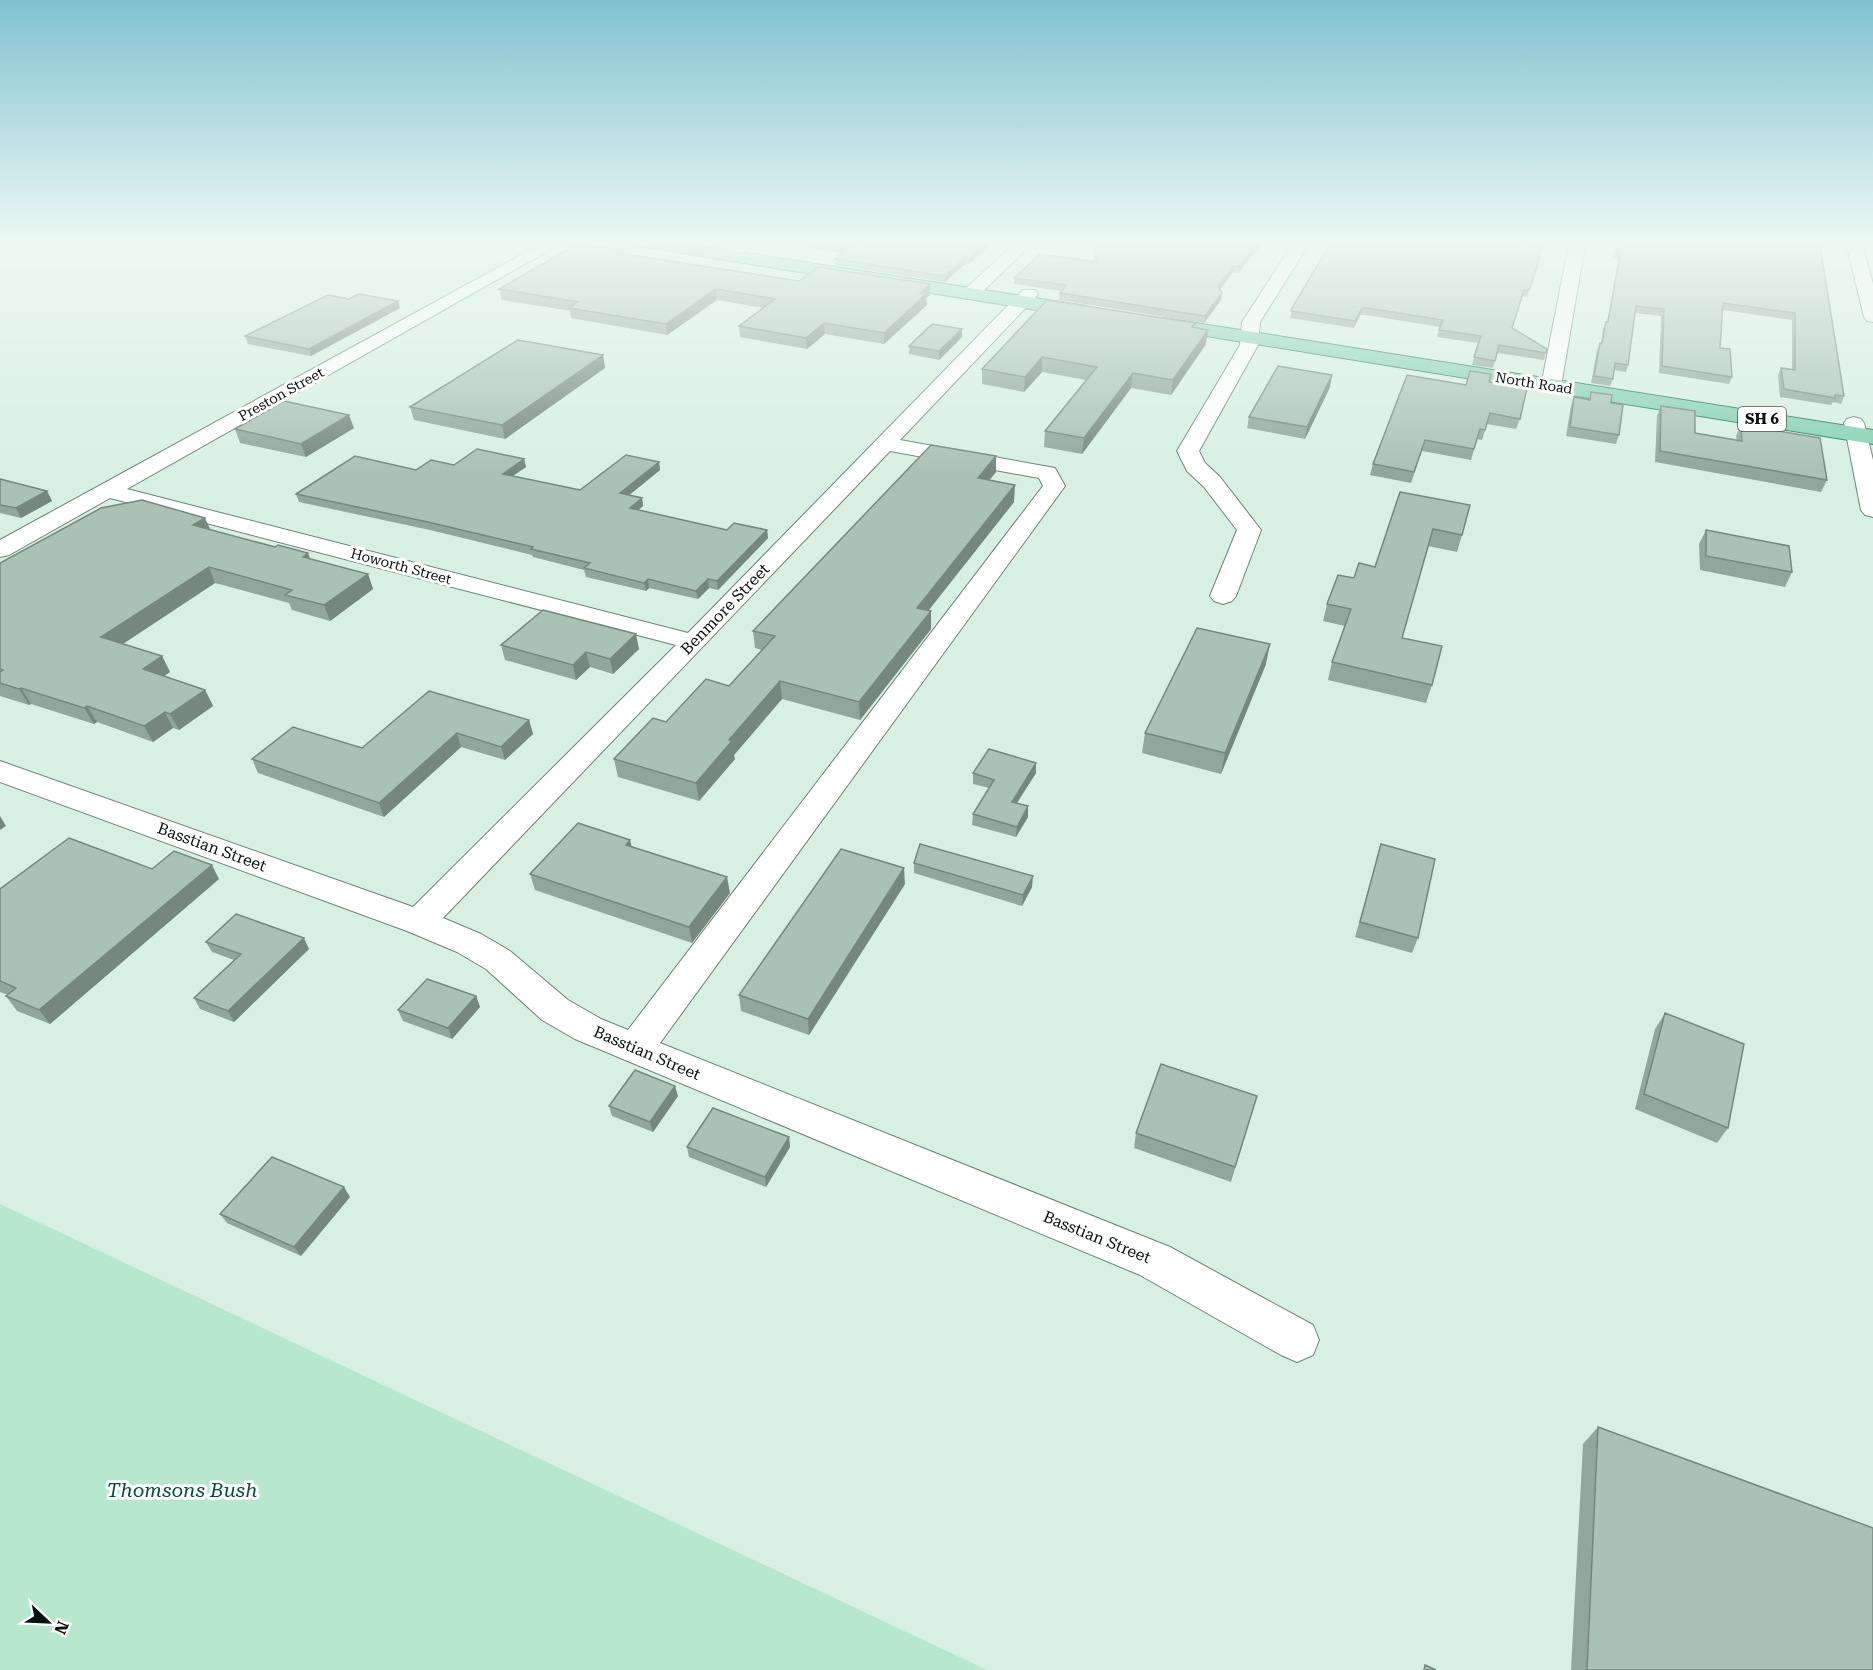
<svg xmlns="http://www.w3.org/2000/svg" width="1873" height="1670" viewBox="0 0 1873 1670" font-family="'Roboto Serif',serif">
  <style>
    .green { fill: #b7e8cd }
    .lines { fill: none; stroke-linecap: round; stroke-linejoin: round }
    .minor-casing { stroke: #6c8377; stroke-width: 2 }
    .major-casing { stroke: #267b57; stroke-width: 2 }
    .minor { fill: #fff; fill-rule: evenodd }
    .major { fill: #86d2b3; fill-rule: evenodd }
    .wall { fill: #91a79b }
    .shaded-wall { fill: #76887e }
    .building { fill: #a9c2b4; stroke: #76887e; stroke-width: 1.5 }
    .labels { text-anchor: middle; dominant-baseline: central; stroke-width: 6; stroke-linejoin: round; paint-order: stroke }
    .far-street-label { font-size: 14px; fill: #08110c; stroke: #fff }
    .shield { fill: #fff; stroke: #525855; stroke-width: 1.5 }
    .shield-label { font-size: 15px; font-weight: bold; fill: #08110c }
    .street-label { font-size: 16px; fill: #08110c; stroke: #fff }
    .near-park-label { font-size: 20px; font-style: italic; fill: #0a4e34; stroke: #fff }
  </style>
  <rect width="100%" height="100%" fill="#d7f0e2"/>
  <polygon class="green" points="0,1204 987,1670 0,1670"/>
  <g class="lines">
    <g class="minor-casing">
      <g id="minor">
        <path d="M550,239H569L127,489L688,633L1023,290H1035L1038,294L1035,298L900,440L1055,468L1065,486L660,1043L1170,1247L1313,1325L1319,1340L1313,1355L1297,1362L1281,1355L1140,1275L575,1039L542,1020L486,969L457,952L407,931L0,782V761L413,907L676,645L110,498L9,555L0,557V540ZM890,451L1039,478L1043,486L628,1030L601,1019L568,1000L510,951L481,934L443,918Z"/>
        <polygon points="742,239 761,239 735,258 723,258 721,255"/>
        <polygon points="1020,239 1037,239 977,297 965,297 962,293 965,289"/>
        <polygon points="1296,239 1312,239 1260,322 1258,345 1199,451 1205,463 1220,477 1261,530 1236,596 1232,601 1223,604 1214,601 1210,596 1237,530 1204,487 1187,471 1177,451 1240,345 1242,322"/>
        <polygon points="1570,239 1586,239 1561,386 1558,390 1544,390 1541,386"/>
        <polygon points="1845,239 1861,239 1873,284 1873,322 1867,321 1864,317"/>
        <polygon points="1854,417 1861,419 1864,423 1873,460 1873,517 1865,515 1861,510 1844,423 1847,419"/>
      </g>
    </g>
    <g class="major-casing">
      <g id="major">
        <polygon points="618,239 657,239 1086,306 1093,308 1095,312 1093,316 1086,318 626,244 620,243"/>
        <polygon points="1164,318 1873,430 1873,444 1157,328 1154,324 1157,320"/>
      </g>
    </g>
    <use href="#minor" class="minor"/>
    <use href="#major" class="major"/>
  </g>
  <g class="wall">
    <polygon points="159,239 206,239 192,244"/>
    <polygon points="771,239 860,239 841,253 785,244 785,242"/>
    <polygon points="921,239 997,239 969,264 965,264 945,282 835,265 835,259 916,242"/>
    <polygon points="1092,239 1266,239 1238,273 1233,272 1220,289 1222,293 1221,300 1204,323 1059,300 1060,293 1061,291 1014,284 1014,278 1095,262"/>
    <polygon points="1616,239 1819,239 1844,396 1841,404 1833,402 1831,405 1780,397 1778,375 1781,368 1792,369 1792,320 1723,310 1720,348 1732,377 1729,384 1659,373 1661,316 1635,313 1628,365 1626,372 1614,370 1613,379 1610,386 1591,383 1597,350 1601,343 1603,329 1606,322 1607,322 1618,262 1617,258 1612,258"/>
    <polygon points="623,250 624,253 799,281 930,284 930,295 926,298 927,305 884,344 825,334 807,349 740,337 739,326 764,308 717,300 667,335 571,318 570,311 502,300 499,289"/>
    <polygon points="1537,267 1527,297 1522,296 1512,328 1547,349 1544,360 1497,353 1493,368 1472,365 1478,343 1437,337 1440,327 1366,315 1360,315 1354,328 1290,318 1292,308"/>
    <polygon points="400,308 311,356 248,344 245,336"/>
    <polygon points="1195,328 1206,344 1171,395 1131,388 1082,454 1044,447 1045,431 1086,380 1042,372 1024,392 982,384 982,369"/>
    <polygon points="962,337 939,360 909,354 909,346"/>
    <polygon points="603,355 605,368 505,439 414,420 410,407"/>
    <polygon points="1489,382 1520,419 1516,429 1487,424 1482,440 1477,439 1471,460 1422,451 1411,483 1370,475 1373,464 1466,385"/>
    <polygon points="1330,387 1305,439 1247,428 1249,417"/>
    <polygon points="1591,392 1611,403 1619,435 1616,444 1566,436 1571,406 1574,397 1589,399"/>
    <polygon points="1661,406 1695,433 1737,440 1736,436 1741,425 1827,480 1821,492 1655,462 1657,416"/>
    <polygon points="354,428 306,457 240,443 235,429"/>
    <polygon points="996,456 996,472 989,480 1014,502 928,611 931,629 860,720 782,699 734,755 735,759 699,801 618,777 614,759 666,722 729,686 762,650 755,648 753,631"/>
    <polygon points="524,459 526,467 513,476 580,490 659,462 660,470 629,495 642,498 643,506 638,510 727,530 767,530 768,538 718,590 709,588 698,599 649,588 646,591 586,577 584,570 533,557 532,555 430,530 299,502 296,494 416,470 454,465"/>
    <polygon points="0,479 47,491 52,501 21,518 0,513"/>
    <polygon points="1400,492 1462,535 1457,552 1428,546 1402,638 1432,685 1426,703 1328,680 1332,662 1345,626 1323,621 1327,604 1354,578 1375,567"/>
    <polygon points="210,530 310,559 368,574 373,589 330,621 292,610 289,603 215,583 123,644 162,656 170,672 164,676 205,690 213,706 179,730 173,728 153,742 97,722 94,724 31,704 29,705 0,696 0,563"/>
    <polygon points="1706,530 1792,572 1785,587 1700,570 1699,544"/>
    <polygon points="501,645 639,649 613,674 590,667 576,680 505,660"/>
    <polygon points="1266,664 1221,774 1142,753 1145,733"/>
    <polygon points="529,720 533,734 505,760 461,747 384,817 258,773 252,759 362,748"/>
    <polygon points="1036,763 1036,773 1017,803 1028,806 1028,817 1016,837 972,825 973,814 989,788 973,784 973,773"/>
    <polygon points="630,840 632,847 730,893 692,943 535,890 530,874"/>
    <polygon points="1381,844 1418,938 1412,953 1355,937"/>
    <polygon points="914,863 1032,887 1022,906 914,873"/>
    <polygon points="152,869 219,879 50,1024 17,1011 6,996 8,995 0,992 0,889"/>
    <polygon points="905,884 809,1035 741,1011 739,995"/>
    <polygon points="206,942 309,949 234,1022 200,1009 194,998 234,960 212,952"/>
    <polygon points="476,996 480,1007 452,1039 403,1021 398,1010"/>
    <polygon points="1665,1013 1728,1128 1717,1143 1635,1109 1655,1029"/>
    <polygon points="678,1096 653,1132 612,1116 609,1106"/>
    <polygon points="1257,1096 1231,1182 1134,1148 1136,1133"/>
    <polygon points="789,1137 790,1147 766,1187 689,1157 687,1147"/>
    <polygon points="350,1197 301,1256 227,1223 220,1214"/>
    <polygon points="1598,1427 1873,1670 1571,1670 1583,1444"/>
  </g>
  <g class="shaded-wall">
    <polygon points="190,239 206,239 192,244"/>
    <polygon points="850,239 860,239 841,253 840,246"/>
    <polygon points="991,239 997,239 969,264 969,258"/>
    <polygon points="1262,239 1266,239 1238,273 1239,266"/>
    <polygon points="965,258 965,264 945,282 945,276"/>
    <polygon points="1234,266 1233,272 1217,293 1218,286"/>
    <polygon points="930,284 930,295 926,298 927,305 884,344 884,333 920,293"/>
    <polygon points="716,289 717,300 667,335 666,324"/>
    <polygon points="1222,293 1221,300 1204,323 1205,316"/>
    <polygon points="398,301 400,308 311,356 309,349"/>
    <polygon points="1362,308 1360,315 1354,328 1355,321"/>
    <polygon points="824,323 825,334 807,349 806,338"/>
    <polygon points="962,329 962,337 939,360 939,351"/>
    <polygon points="1208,330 1206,344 1171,395 1173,380"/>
    <polygon points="603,355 605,368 505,439 502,425"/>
    <polygon points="1042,357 1042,372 1024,392 1025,377"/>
    <polygon points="1133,373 1131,388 1082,454 1084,438"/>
    <polygon points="1332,375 1330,387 1305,439 1307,427"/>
    <polygon points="349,415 354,428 306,457 301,444"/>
    <polygon points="996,456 996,472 978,494 978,478"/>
    <polygon points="524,459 526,467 505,481 503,474"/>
    <polygon points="659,462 660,470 622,501 620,493"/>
    <polygon points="1015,485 1014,502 917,625 917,608"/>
    <polygon points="47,491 52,501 21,518 16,508"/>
    <polygon points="642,498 643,506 631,516 630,508"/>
    <polygon points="205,518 212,533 193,525"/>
    <polygon points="767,530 768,538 718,590 717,581"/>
    <polygon points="308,553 314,568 303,557"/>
    <polygon points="209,567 215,583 109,653 101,637"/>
    <polygon points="368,574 373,589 330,621 324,605"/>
    <polygon points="648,579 649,588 646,591 644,583"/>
    <polygon points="708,579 709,588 698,599 696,591"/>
    <polygon points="931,611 931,629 860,720 859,702"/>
    <polygon points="636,634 639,649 613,674 610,659"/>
    <polygon points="1270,644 1266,664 1221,774 1225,753"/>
    <polygon points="586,652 590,667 576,680 573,665"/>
    <polygon points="162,656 170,672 151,685 143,669"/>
    <polygon points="780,681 782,699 734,755 735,759 699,801 696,783 729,740"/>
    <polygon points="21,688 31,704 29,705 19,689"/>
    <polygon points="205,690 213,706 179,730 170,714"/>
    <polygon points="87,706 97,722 94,724 84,708"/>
    <polygon points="165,712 173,728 153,742 144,726"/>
    <polygon points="529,720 533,734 505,760 501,747"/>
    <polygon points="457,733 461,747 384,817 379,803"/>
    <polygon points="1036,763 1036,773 1011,812 1012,802"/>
    <polygon points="1028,806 1028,817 1016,837 1017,827"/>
    <polygon points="0,816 6,826 0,830"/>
    <polygon points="630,840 633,855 626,845"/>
    <polygon points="212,865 219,879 50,1024 39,1010"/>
    <polygon points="904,868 905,884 809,1035 808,1019"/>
    <polygon points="1033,876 1032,887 1022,906 1023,895"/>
    <polygon points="727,877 730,893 692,943 689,927"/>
    <polygon points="304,938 309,949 234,1022 228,1011"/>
    <polygon points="476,996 480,1007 452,1039 448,1028"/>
    <polygon points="675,1086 678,1096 653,1132 650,1122"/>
    <polygon points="789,1137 790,1147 766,1187 765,1177"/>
    <polygon points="344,1187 350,1197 301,1256 294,1247"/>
  </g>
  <g class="building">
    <polygon points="795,239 850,239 840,246"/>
    <polygon points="861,239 895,239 916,242 921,239 991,239 969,258 965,258 945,276 835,259"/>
    <polygon points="1093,239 1262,239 1239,266 1234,266 1218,286 1222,293 1205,316 1060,293 1067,285 1014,278 1040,254 1097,262"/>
    <polygon points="1333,239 1543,239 1537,267 1529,290 1524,290 1512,328 1547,349 1546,353 1499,345 1495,361 1474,357 1481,336 1439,330 1443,320 1367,308 1362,308 1355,321 1291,311 1292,308"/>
    <polygon points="1617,239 1819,239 1844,396 1835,395 1835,398 1784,389 1781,368 1795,370 1795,313 1723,303 1720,348 1730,349 1732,377 1662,366 1664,309 1636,306 1628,365 1615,363 1613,379 1594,376 1600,343 1602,343 1606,322 1608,322 1620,255 1619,252 1614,251"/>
    <polygon points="577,244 623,250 618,253 799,281 818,267 930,284 920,293 926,294 884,333 824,323 806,338 739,326 775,299 716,289 666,324 569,308 578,302 499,289"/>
    <polygon points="359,294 398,301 309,349 245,336 328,295 349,299"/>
    <polygon points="1047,300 1196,323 1192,327 1208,330 1173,380 1133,373 1084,438 1045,431 1097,367 1042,357 1025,377 982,369"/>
    <polygon points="932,324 962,329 939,351 909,346"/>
    <polygon points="518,340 603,355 502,425 410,407"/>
    <polygon points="1278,366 1332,375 1307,427 1249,417"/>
    <polygon points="1470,371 1491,374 1489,382 1527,388 1520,419 1490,413 1485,430 1480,429 1474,449 1425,440 1414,472 1373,464 1407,375 1466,385"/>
    <polygon points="1591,392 1612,395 1611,403 1623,405 1619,435 1570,427 1574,397 1590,400"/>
    <polygon points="284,401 349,415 301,444 235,429"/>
    <polygon points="1661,406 1695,411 1695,433 1742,441 1741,425 1820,438 1827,480 1660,451"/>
    <polygon points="931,445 996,456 978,478 1015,485 917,608 931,611 859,702 780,681 729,740 732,741 696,783 614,759 653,718 666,722 706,679 729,686 775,636 753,631"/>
    <polygon points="477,449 524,459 503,474 580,490 626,455 659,462 620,493 642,498 630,508 727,530 734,523 767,530 717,581 708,579 696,591 648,579 644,583 584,568 590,563 531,549 533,547 428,522 296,494 355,456 416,470 431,460 454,465"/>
    <polygon points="0,479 47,491 16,508 0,505"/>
    <polygon points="1400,492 1470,505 1462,535 1433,529 1402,638 1442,646 1432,685 1332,662 1351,609 1327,604 1338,575 1354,578 1359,563 1375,567"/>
    <polygon points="142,500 205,518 193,525 275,547 278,545 308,553 303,557 368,574 324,605 285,595 292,590 209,567 101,637 162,656 143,669 205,690 170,714 165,712 144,726 87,706 84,708 21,688 19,689 0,683 0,672 3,670 0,669 0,563 101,508"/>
    <polygon points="1706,530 1789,546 1792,572 1706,556"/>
    <polygon points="543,610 636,634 610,659 586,652 573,665 501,645"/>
    <polygon points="1197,628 1270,644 1225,753 1145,733"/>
    <polygon points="429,691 529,720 501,747 457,733 379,803 252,759 293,727 362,748"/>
    <polygon points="989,749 1036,763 1012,802 1028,806 1017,827 973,814 994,780 973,773"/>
    <polygon points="578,823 630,840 626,845 727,877 689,927 530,874"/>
    <polygon points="69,838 152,869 174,851 212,865 39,1010 6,996 16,988 0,981 0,889"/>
    <polygon points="920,844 1033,876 1023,895 914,863"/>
    <polygon points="1381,844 1435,859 1418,938 1360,922"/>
    <polygon points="841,849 904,868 808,1019 739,995"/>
    <polygon points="236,914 304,938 228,1011 194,998 241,954 206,942"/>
    <polygon points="427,979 476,996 448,1028 398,1010"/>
    <polygon points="1665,1013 1744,1044 1728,1128 1644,1094"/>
    <polygon points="1161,1064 1257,1096 1235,1167 1136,1133"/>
    <polygon points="635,1070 675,1086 650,1122 609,1106"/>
    <polygon points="713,1108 789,1137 765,1177 687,1147"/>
    <polygon points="272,1157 344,1187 294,1247 220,1214"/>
    <polygon points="1598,1427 1873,1528 1873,1670 1587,1670"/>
    <polygon points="1425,1665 1436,1670 1424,1670"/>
  </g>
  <linearGradient id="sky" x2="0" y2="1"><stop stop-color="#80c2d1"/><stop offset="0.51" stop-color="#edf8f2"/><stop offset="1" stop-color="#edf8f2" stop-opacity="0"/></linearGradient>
  <rect width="1873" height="473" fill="url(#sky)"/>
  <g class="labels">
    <g class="far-street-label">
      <text transform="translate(1534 383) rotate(9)">North Road</text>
      <text transform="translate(281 394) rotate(-29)">Preston Street</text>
      <text transform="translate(401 566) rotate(15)">Howorth Street</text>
    </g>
    <rect class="shield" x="1738" y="407" width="48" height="24" rx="4.5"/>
    <g class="shield-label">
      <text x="1762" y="419">SH 6</text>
    </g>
    <g class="street-label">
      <text transform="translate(725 609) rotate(-46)">Benmore Street</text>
      <text transform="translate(212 847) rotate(20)">Basstian Street</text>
      <text transform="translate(647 1053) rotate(23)">Basstian Street</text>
      <text transform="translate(1097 1237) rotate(22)">Basstian Street</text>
    </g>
    <g class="near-park-label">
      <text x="182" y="1490">Thomsons Bush</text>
    </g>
  </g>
  <g transform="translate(48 1622) rotate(113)" stroke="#ffffff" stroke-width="4.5" paint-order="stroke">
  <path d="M0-4.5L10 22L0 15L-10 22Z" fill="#08110c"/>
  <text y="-9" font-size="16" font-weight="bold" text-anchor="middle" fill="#08110c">N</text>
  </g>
</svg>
